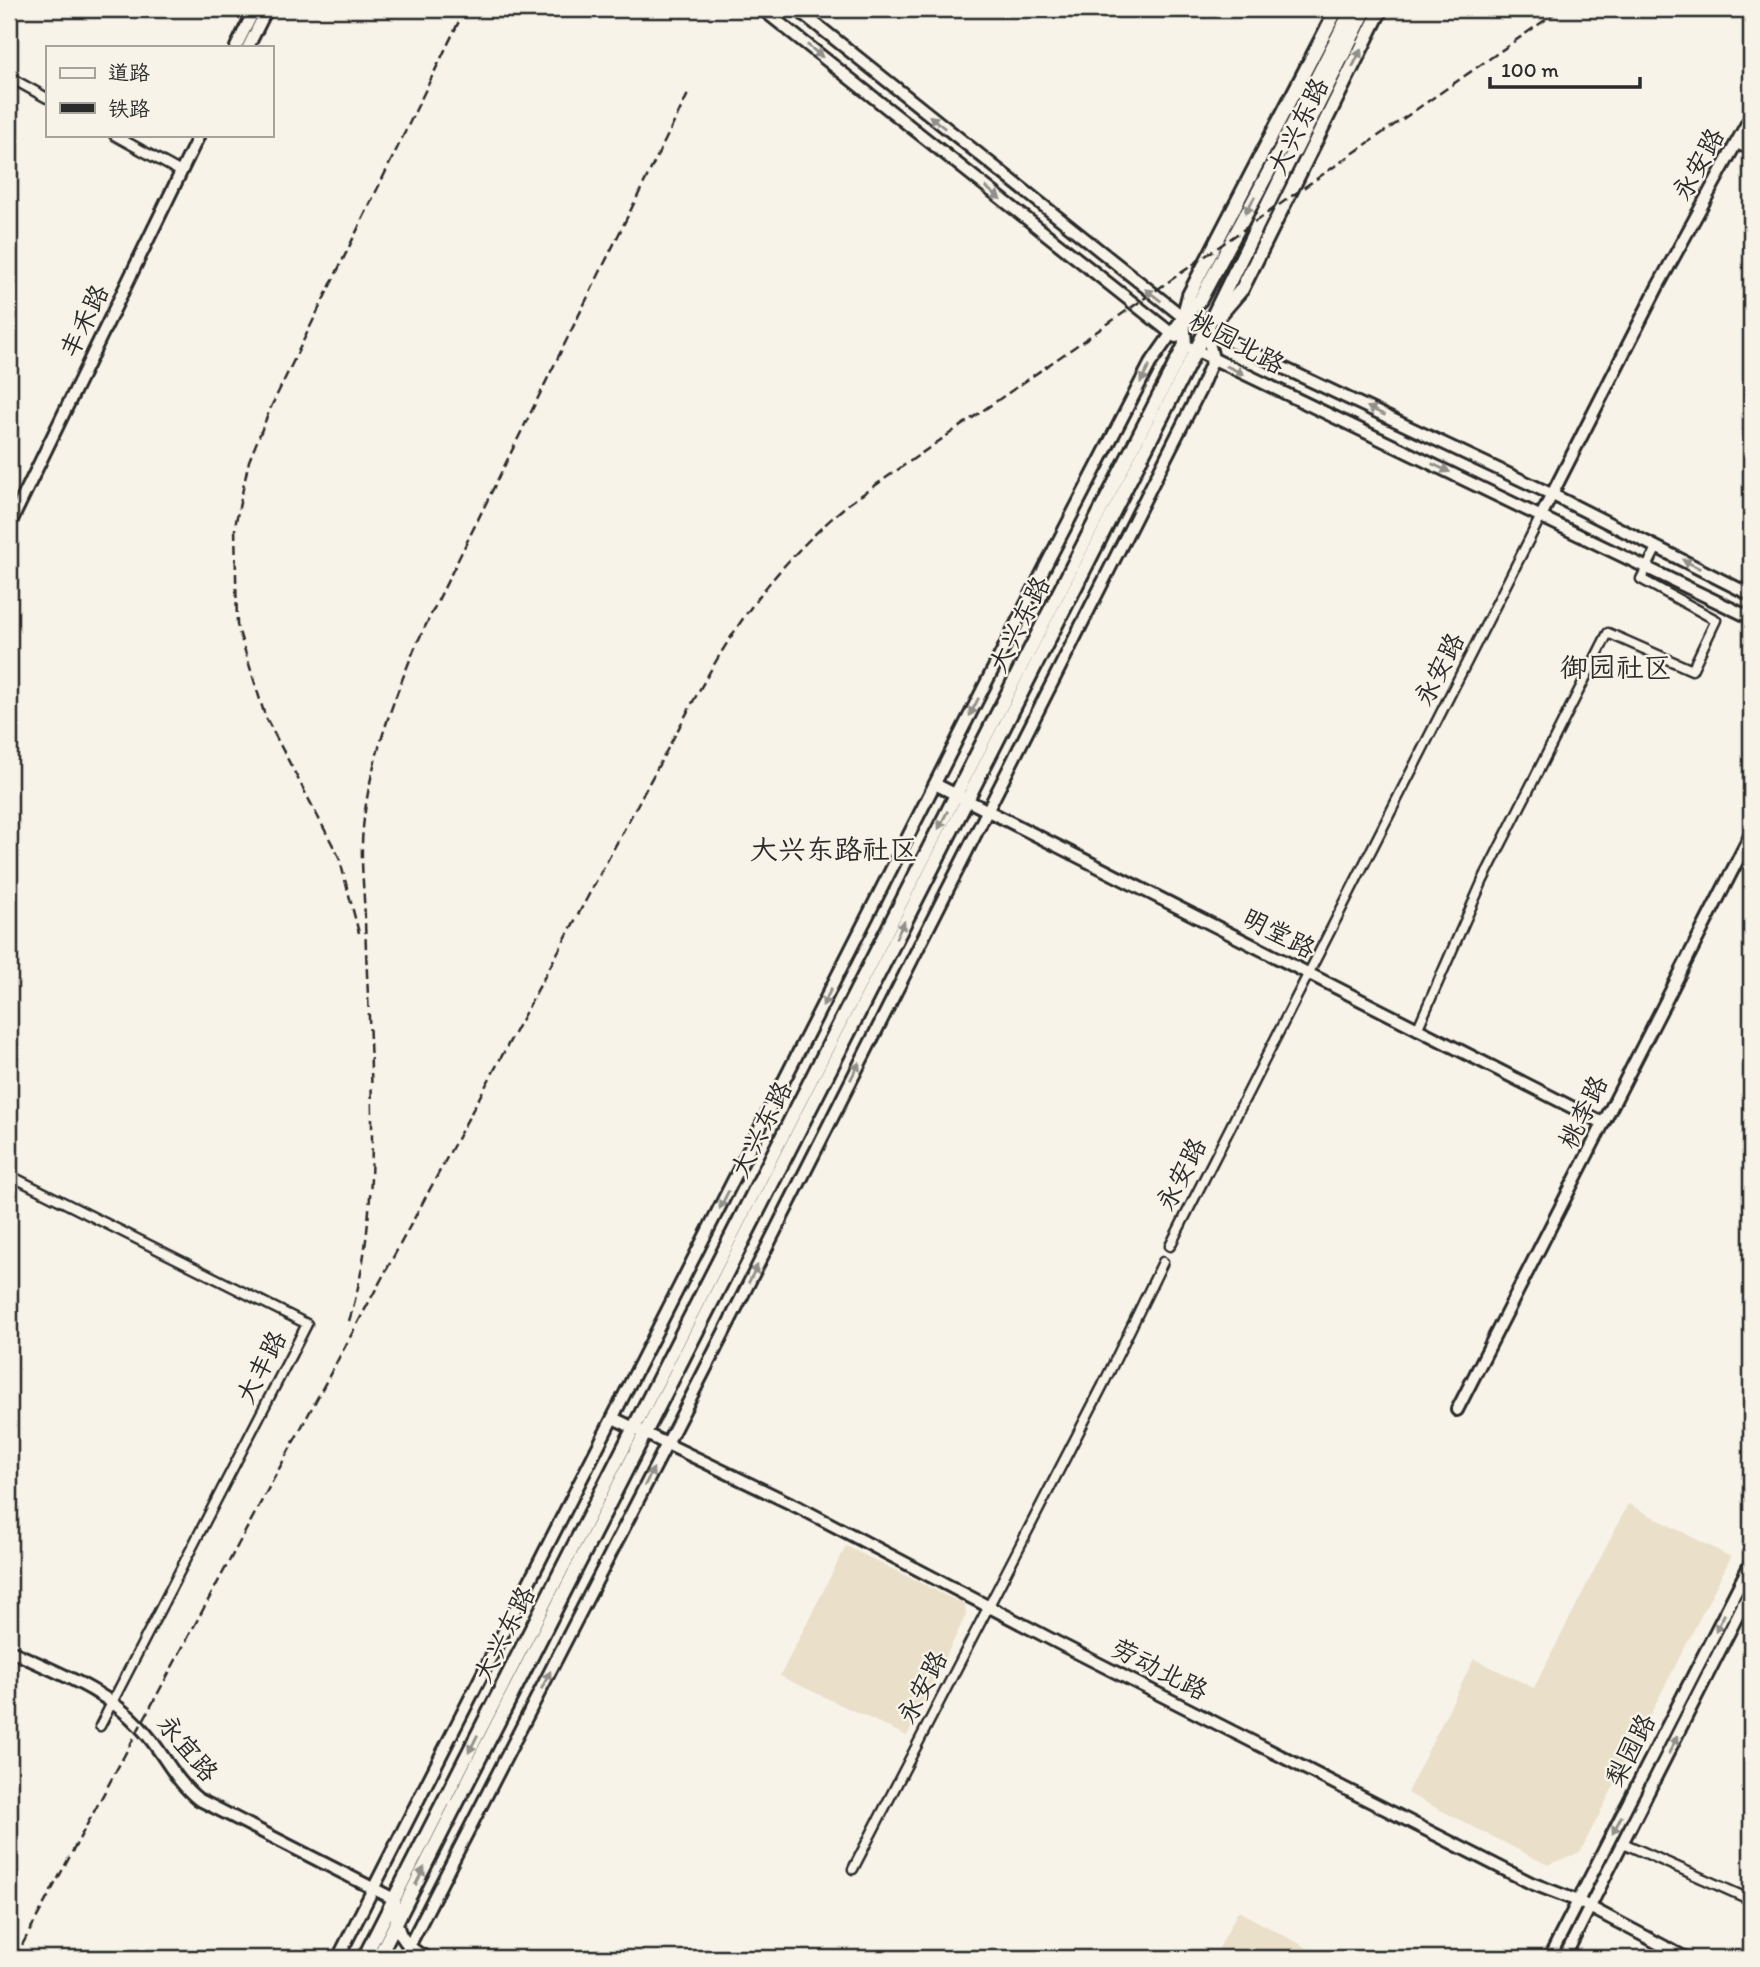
<svg xmlns="http://www.w3.org/2000/svg" width="1760" height="1967" viewBox="0 0 1760 1967" font-family="Itim,'LXGW WenKai TC',sans-serif">
  <style>
    .built { fill: #eadfc9 }
    .lines { fill: none; stroke-linecap: round; stroke-linejoin: round }
    .street-casing { stroke: #2b2b2b; stroke-width: 13 }
    .secondary-casing { stroke: #2b2b2b; stroke-width: 16 }
    .primary-casing { stroke: #2b2b2b; stroke-width: 18 }
    .highway-casing { stroke: #2b2b2b; stroke-width: 19 }
    .street { stroke: #f7f3e8; stroke-width: 8 }
    .secondary { stroke: #f7f3e8; stroke-width: 10 }
    .primary { stroke: #f7f3e8; stroke-width: 12 }
    .highway { stroke: #f7f3e8; stroke-width: 14 }
    .rail { stroke: #2b2b2b; stroke-width: 2.5; stroke-dasharray: 10 5; stroke-linecap: butt }
    .oneway { fill: #918f8a }
    .labels { text-anchor: middle; dominant-baseline: central; stroke-width: 5; stroke-linejoin: round; paint-order: stroke }
    .street-label { font-size: 26px; fill: #2b2b2b; stroke: #f7f3e8 }
    .neighbourhood-label { font-size: 28px; fill: #2b2b2b; stroke: #f7f3e8 }
  </style>
  <rect width="100%" height="100%" fill="#f7f3e8"/>
  <filter id="ink" filterUnits="userSpaceOnUse"><feTurbulence type="fractalNoise" baseFrequency=".0143" numOctaves="2"/><feDisplacementMap in="SourceGraphic" scale="14" xChannelSelector="R" yChannelSelector="G"/><feConvolveMatrix kernelMatrix="1 2 1 2 8 2 1 2 1" color-interpolation-filters="sRGB"/></filter>
  <g filter="url(#ink)">
    <g class="built">
      <polygon points="1628,1504 1731,1557 1580,1852 1548,1865 1407,1793 1474,1659 1534,1688"/>
      <polygon points="846,1546 965,1605 966,1615 907,1736 780,1676"/>
      <polygon points="1238,1911 1326,1958 1214,1958"/>
    </g>
    <g class="lines">
      <g class="street-casing">
        <g id="street">
          <polyline points="9,77 47,98"/>
          <polyline points="114,135 181,172"/>
          <polyline points="1735,143 1751,151"/>
          <polyline points="1417,1030 1483,880 1608,633 1692,670 1716,620 1641,579 1657,547"/>
          <polyline points="9,1175 307,1324 100,1726"/>
          <polyline points="1170,1246 1541,516"/>
          <polyline points="1623,1843 1751,1900"/>
          <polyline points="853,1869 1103,1385 1163,1262"/>
        </g>
      </g>
      <g class="secondary-casing">
        <g id="secondary">
          <polyline points="762,9 1176,337"/>
          <polyline points="797,9 1183,317 1273,363 1551,494 1751,595"/>
          <polyline points="236,47 255,9"/>
          <polyline points="248,47 267,9"/>
          <polyline points="1189,347 1751,618"/>
          <polyline points="1541,516 1658,286 1751,116"/>
          <polyline points="9,526 199,135"/>
          <polyline points="935,784 1603,1123"/>
          <polyline points="1457,1410 1751,834"/>
          <polyline points="613,1418 800,1508 1062,1645 1531,1883 1578,1901 1686,1958"/>
          <path d="M9,1650C55,1672 105,1689 140,1727C162,1749 173,1779 198,1799L394,1899C396,1929 399,1944 427,1958"/>
          <polyline points="338,1958 1049,559 1150,364 1183,317"/>
          <polyline points="403,1958 712,1356 1200,390 1213,359 1206,330"/>
          <polyline points="1549,1958 1751,1562"/>
          <polyline points="1564,1958 1751,1589"/>
        </g>
      </g>
      <g class="primary-casing">
        <g id="primary">
          <polyline points="1184,314 1189,295 1337,9"/>
          <polyline points="1218,317 1242,289 1381,9"/>
          <polyline points="364,1958 1185,345 1183,317 1200,300 1283,145"/>
          <polyline points="378,1958 1206,330 1294,151"/>
        </g>
      </g>
      <g class="highway-casing">
        <g id="highway">
          <polyline points="1283,145 1353,9"/>
          <polyline points="1294,151 1365,9"/>
        </g>
      </g>
      <use href="#street" class="street"/>
      <use href="#secondary" class="secondary"/>
      <use href="#primary" class="primary"/>
      <use href="#highway" class="highway"/>
      <g class="rail">
        <polyline points="359,933 339,857 265,716 237,625 235,526 249,461 271,407 465,9"/>
        <path d="M349,1321C386,1205 368,1041 365,919C364,889 360,858 363,828C369,764 392,704 416,645L689,92"/>
        <path d="M15,1958L695,698C741,615 774,568 847,505L1561,9"/>
      </g>
    </g>
    <defs><path id="oneway-solid" d="M-6-.8H1V-3.2L6.5 0L1 3.2V.8H-6Z" transform="scale(1.75)"/></defs>
    <g class="oneway">
      <use href="#oneway-solid" transform="translate(815 51) rotate(39)"/>
      <use href="#oneway-solid" transform="translate(1357 58) rotate(-64)"/>
      <use href="#oneway-solid" transform="translate(937 122) rotate(-141)"/>
      <use href="#oneway-solid" transform="translate(993 193) rotate(39)"/>
      <use href="#oneway-solid" transform="translate(1250 205) rotate(119)"/>
      <use href="#oneway-solid" transform="translate(1153 295) rotate(-143)"/>
      <use href="#oneway-solid" transform="translate(1235 370) rotate(26)"/>
      <use href="#oneway-solid" transform="translate(1145 374) rotate(118)"/>
      <use href="#oneway-solid" transform="translate(1376 411) rotate(-155)"/>
      <use href="#oneway-solid" transform="translate(1441 468) rotate(25)"/>
      <use href="#oneway-solid" transform="translate(1691 564) rotate(-153)"/>
      <use href="#oneway-solid" transform="translate(974 707) rotate(117)"/>
      <use href="#oneway-solid" transform="translate(943 820) rotate(117)"/>
      <use href="#oneway-solid" transform="translate(900 930) rotate(-63)"/>
      <use href="#oneway-solid" transform="translate(827 997) rotate(117)"/>
      <use href="#oneway-solid" transform="translate(855 1071) rotate(-63)"/>
      <use href="#oneway-solid" transform="translate(724 1200) rotate(117)"/>
      <use href="#oneway-solid" transform="translate(753 1274) rotate(-63)"/>
      <use href="#oneway-solid" transform="translate(649 1477) rotate(-63)"/>
      <use href="#oneway-solid" transform="translate(1720 1623) rotate(117)"/>
      <use href="#oneway-solid" transform="translate(546 1680) rotate(-63)"/>
      <use href="#oneway-solid" transform="translate(473 1744) rotate(117)"/>
      <use href="#oneway-solid" transform="translate(1673 1745) rotate(-63)"/>
      <use href="#oneway-solid" transform="translate(1617 1825) rotate(117)"/>
      <use href="#oneway-solid" transform="translate(420 1876) rotate(-63)"/>
    </g>
  </g>
  <g class="labels">
    <g class="street-label">
      <text transform="translate(1298 126) rotate(-64)">大兴东路</text>
      <text transform="translate(1698 164) rotate(-61)">永安路</text>
      <text transform="translate(84 321) rotate(-64)">丰禾路</text>
      <text transform="translate(1237 342) rotate(28)">桃园北路</text>
      <text transform="translate(1019 624) rotate(-63)">大兴东路</text>
      <text transform="translate(1439 669) rotate(-63)">永安路</text>
      <text transform="translate(1279 933) rotate(27)">明堂路</text>
      <text transform="translate(1583 1112) rotate(-64)">桃李路</text>
      <text transform="translate(761 1129) rotate(-63)">大兴东路</text>
      <text transform="translate(1181 1174) rotate(-63)">永安路</text>
      <text transform="translate(261 1367) rotate(-63)">大丰路</text>
      <text transform="translate(504 1634) rotate(-63)">大兴东路</text>
      <text transform="translate(1160 1669) rotate(27)">劳动北路</text>
      <text transform="translate(922 1687) rotate(-63)">永安路</text>
      <text transform="translate(188 1748) rotate(50)">永宜路</text>
      <text transform="translate(1630 1750) rotate(-63)">梨园路</text>
    </g>
    <g class="neighbourhood-label">
      <text x="1616" y="667">御园社区</text>
      <text x="834" y="849">大兴东路社区</text>
    </g>
  </g>
  <rect width="1760" height="1967" fill="none" stroke="#f7f3e8" stroke-width="35"/>
  <rect x="18" y="18" width="1725" height="1932" fill="none" stroke="#2b2b2b" stroke-width="2.5" filter="url(#ink)"/>
  <rect x="46" y="46" width="228" height="91" fill="#f7f3e8" stroke="#a5a39c" stroke-width="2"/>
  <rect x="60" y="68" width="35" height="10" fill="#f7f3e8" stroke="#a5a39c" stroke-width="2"/>
  <text x="108" y="80" font-size="21" fill="#2b2b2b">道路</text>
  <rect x="60" y="103" width="35" height="10" fill="#2b2b2b" stroke="#a5a39c" stroke-width="2"/>
  <text x="108" y="116" font-size="21" fill="#2b2b2b">铁路</text>
  <path d="M1490 77v10h150v-10" fill="none" stroke="#2b2b2b" stroke-width="3.5"/>
  <text x="1501" y="77" font-size="21" fill="#2b2b2b" stroke="#f7f3e8" stroke-width="5" paint-order="stroke">100 m</text>
</svg>
